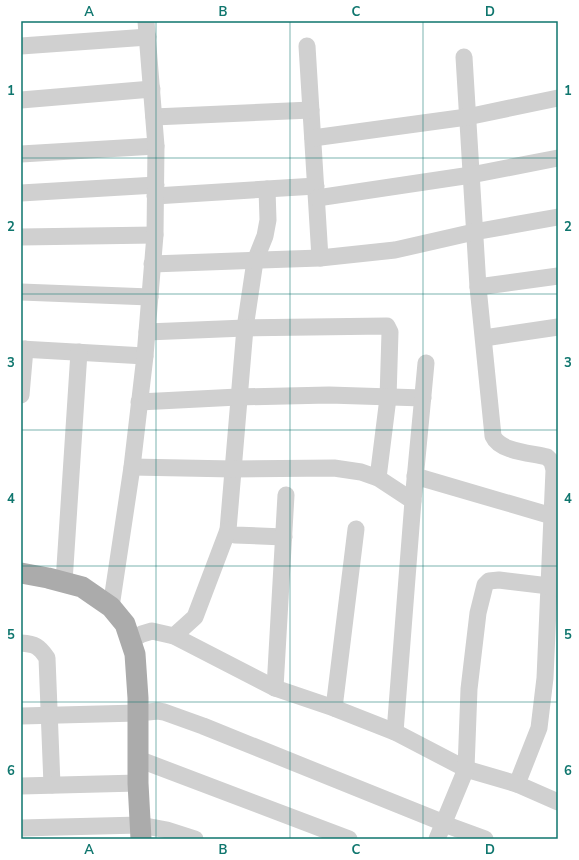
<svg xmlns="http://www.w3.org/2000/svg" width="579" height="860" viewBox="0 0 579 860" font-family="'Nunito Sans',sans-serif">
  <style>
    .lines { fill: none; stroke-linecap: round; stroke-linejoin: round }
    .minor { stroke: #d0d0d0; stroke-width: 17 }
    .major { stroke: #ababab; stroke-width: 21 }
    .grid { fill: none; stroke: #0f766e; stroke-width: 1; stroke-opacity: 0.55 }
    .neatline { fill: none; stroke: #0f766e; stroke-width: 1.5 }
    .grid-label { font-size: 13px; text-anchor: middle; font-weight: bold; fill: #0f766e }
  </style>
  <rect width="100%" height="100%" fill="#fff"/>
  <g class="lines">
    <g class="minor">
      <polyline points="21,46 148,37"/>
      <polyline points="307,46 320,258"/>
      <path d="M464,57L478,287L493,436C500,452 532,453 547,457L552,462L554,470L545,678L539,728L517,784"/>
      <polyline points="21,100 152,89"/>
      <polyline points="154,117 311,110"/>
      <polyline points="313,138 467,117 558,98"/>
      <polyline points="21,154 156,146"/>
      <polyline points="267,189 268,220 265,236 255,261 245,328 228,530 229,532 235,535 284,537"/>
      <polyline points="21,193 156,185"/>
      <polyline points="155,196 316,186"/>
      <polyline points="317,198 471,175 558,158"/>
      <polyline points="21,237 155,235"/>
      <polyline points="152,264 320,258 395,250 474,232 558,217"/>
      <polyline points="478,287 558,276"/>
      <polyline points="21,292 150,297"/>
      <polyline points="147,332 245,328 387,326 390,332 388,398 378,478"/>
      <polyline points="484,338 558,327"/>
      <polyline points="21,349 145,356"/>
      <polyline points="21,395 25,349"/>
      <polyline points="139,402 238,397 329,395 423,398"/>
      <polyline points="132,467 233,469 334,468 361,472 378,478 413,501"/>
      <polyline points="415,476 552,516"/>
      <polyline points="64,582 79,352"/>
      <polyline points="111,607 132,467 145,356 155,235 156,146 146,21"/>
      <polyline points="174,636 195,617 228,530"/>
      <polyline points="131,640 142,634 152,631 174,636 275,688 334,708 395,732 466,769 517,784 558,802"/>
      <path d="M21,643C35,644 39,646 47,658L52,785"/>
      <polyline points="275,688 286,495"/>
      <polyline points="334,708 356,529"/>
      <polyline points="21,716 138,713 158,711 164,712 203,726 444,823 444,824 485,839"/>
      <polyline points="395,732 413,501 426,363"/>
      <polyline points="138,759 349,839"/>
      <polyline points="21,786 138,783"/>
      <polyline points="21,828 140,825 167,830 195,839"/>
      <polyline points="437,839 466,769 469,689 478,613 485,585 489,581 499,580 549,586 558,588"/>
    </g>
    <polyline class="major" points="21,573 48,578 82,587 111,607 125,624 135,654 138,698 138,783 141,839"/>
  </g>
  <path class="grid" d="M156,21V839M290,21V839M423,21V839M21,158H558M21,294H558M21,430H558M21,566H558M21,702H558"/>
  <rect width="579" height="860" fill="none" stroke="#ffffff" stroke-width="44"/>
  <rect x="22" y="22" width="535" height="816" class="neatline"/>
  <g class="grid-label">
    <text x="89" y="16">A</text>
    <text x="223" y="16">B</text>
    <text x="356" y="16">C</text>
    <text x="490" y="16">D</text>
    <text x="11" y="95">1</text>
    <text x="568" y="95">1</text>
    <text x="11" y="231">2</text>
    <text x="568" y="231">2</text>
    <text x="11" y="367">3</text>
    <text x="568" y="367">3</text>
    <text x="11" y="503">4</text>
    <text x="568" y="503">4</text>
    <text x="11" y="639">5</text>
    <text x="568" y="639">5</text>
    <text x="11" y="775">6</text>
    <text x="568" y="775">6</text>
    <text x="89" y="854">A</text>
    <text x="223" y="854">B</text>
    <text x="356" y="854">C</text>
    <text x="490" y="854">D</text>
  </g>
</svg>
